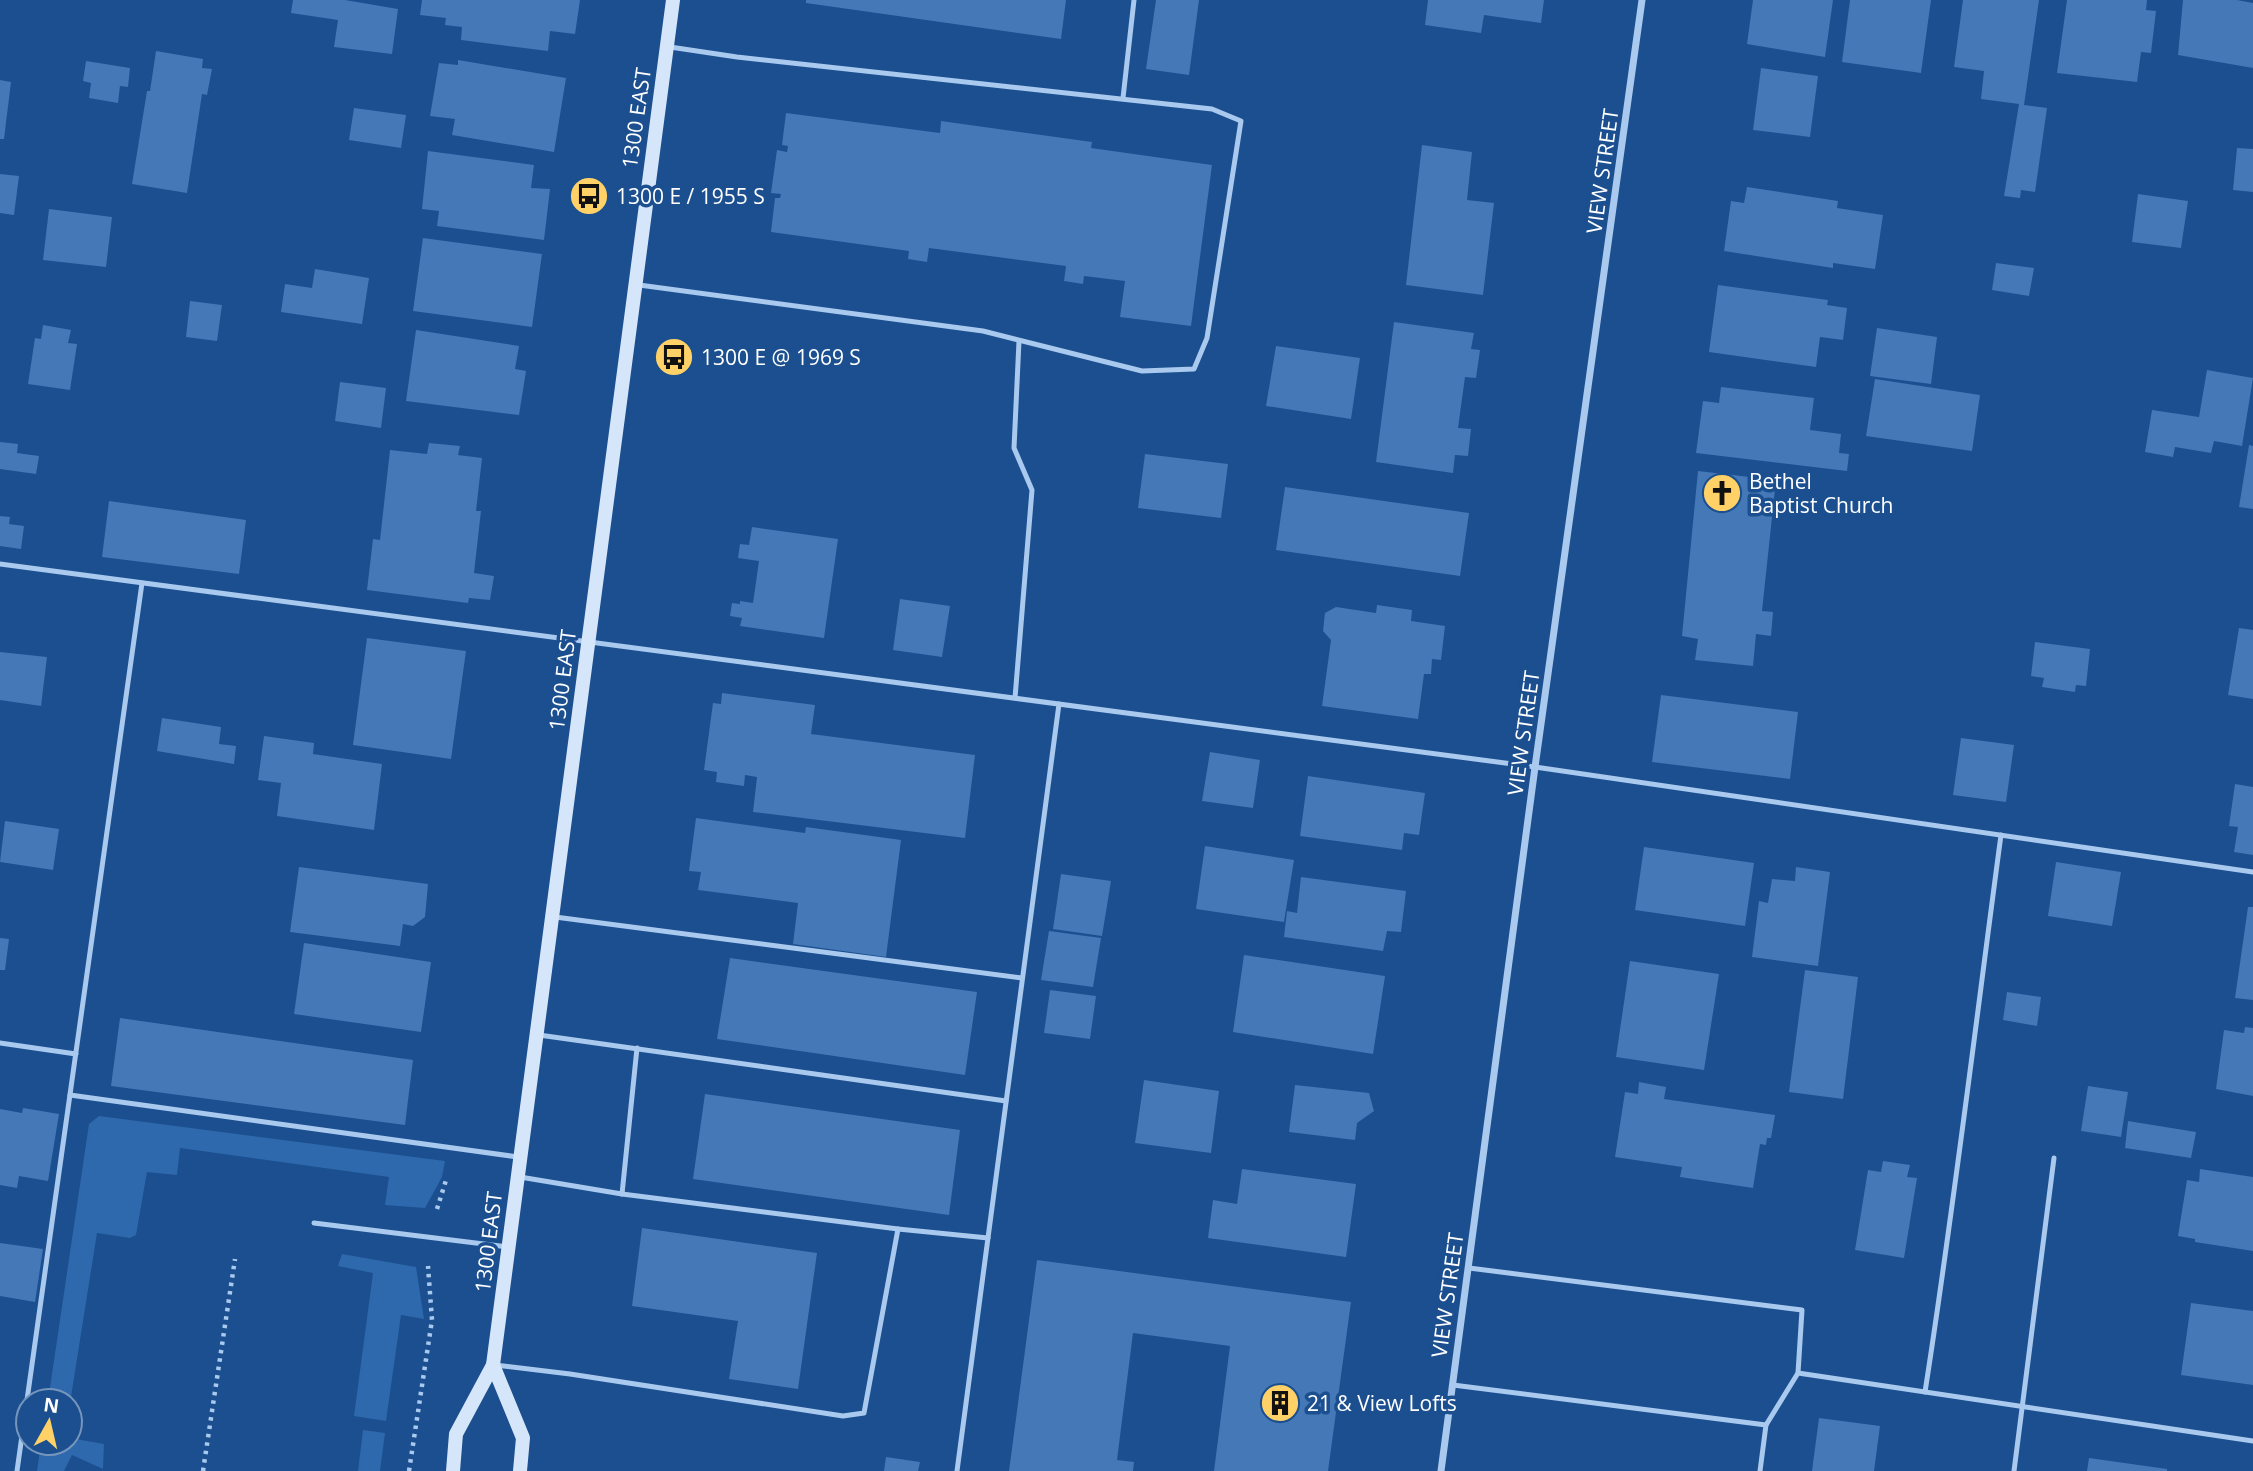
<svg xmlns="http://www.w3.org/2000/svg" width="2253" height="1471" viewBox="0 0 2253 1471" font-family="'Open Sans',sans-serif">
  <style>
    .green { fill: #2e69ad }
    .building { fill: #4478b7 }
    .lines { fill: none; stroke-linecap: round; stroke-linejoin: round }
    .path { stroke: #a9c9ee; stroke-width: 4.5; stroke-dasharray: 3.5 5; stroke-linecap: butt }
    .lane { stroke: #a9c9ee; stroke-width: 5 }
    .street { stroke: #a9c9ee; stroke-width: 7 }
    .secondary { stroke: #d6e6fa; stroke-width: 14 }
    .labels { text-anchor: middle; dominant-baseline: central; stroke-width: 7; stroke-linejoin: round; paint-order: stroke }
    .street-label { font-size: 21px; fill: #fff; stroke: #1b4f8f }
    .poi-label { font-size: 21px; fill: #fff; stroke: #1b4f8f; text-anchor: start }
  </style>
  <rect width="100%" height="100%" fill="#1b4f8f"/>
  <g class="green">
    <polygon points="99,1116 445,1161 442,1177 425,1208 385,1205 389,1177 180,1148 177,1175 147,1172 136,1235 130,1238 97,1233 70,1403 48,1401 89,1124"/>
    <polygon points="342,1254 416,1267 424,1319 401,1315 386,1421 354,1416 373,1273 338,1266"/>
    <polygon points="363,1430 385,1433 380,1471 358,1471"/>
    <polygon points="70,1438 104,1444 103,1469 72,1455 64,1471 37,1471 41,1443 70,1443"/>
  </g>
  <g class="building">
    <polygon points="293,0 345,0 398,9 392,54 334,47 338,20 291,13"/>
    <polygon points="422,0 580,0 575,34 550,31 548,51 461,40 462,27 445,25 446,18 420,15"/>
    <polygon points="806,0 1066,0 1061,39 806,3"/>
    <polygon points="1156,0 1199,0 1189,75 1146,69"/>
    <polygon points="1428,0 1544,0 1541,23 1484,15 1481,33 1425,25"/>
    <polygon points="1753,0 1833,0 1825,57 1747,44"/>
    <polygon points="1850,0 1931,0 1921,73 1842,62"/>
    <polygon points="1963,0 2039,0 2024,105 2047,108 2035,192 2021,190 2020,198 2004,196 2019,104 1981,99 1984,71 1954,67"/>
    <polygon points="2067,0 2147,0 2146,10 2156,11 2151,53 2141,52 2137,82 2057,73"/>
    <polygon points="2183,0 2237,0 2253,3 2253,68 2178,55"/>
    <polygon points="156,51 203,59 202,68 212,69 207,95 202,94 187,193 132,184 147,91 150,91"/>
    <polygon points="458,60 566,78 554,152 452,135 455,119 430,116 439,63 458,65"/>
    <polygon points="86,61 130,68 128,87 120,86 118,103 89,98 91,83 83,81"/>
    <polygon points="1761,68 1818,76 1810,137 1753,130"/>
    <polygon points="0,80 11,82 4,139 0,139"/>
    <polygon points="354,108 406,115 401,148 349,140"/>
    <polygon points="786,113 940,133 941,121 1092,142 1091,148 1212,165 1191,326 1120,317 1125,281 1084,276 1083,284 1064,281 1066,266 929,248 927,262 908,259 909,251 771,232 775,198 780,198 781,194 771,193 777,150 787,152 788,146 782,145"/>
    <polygon points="1422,145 1472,152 1467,200 1494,203 1483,295 1406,285"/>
    <polygon points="2237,148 2253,149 2253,192 2233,190"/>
    <polygon points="428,151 534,165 531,188 550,189 544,240 437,226 439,211 422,209"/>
    <polygon points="0,174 19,176 14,215 0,213"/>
    <polygon points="1747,187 1838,201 1837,208 1883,215 1875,269 1833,263 1833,268 1724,251 1731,201 1744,203"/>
    <polygon points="2138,194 2188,201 2181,248 2132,242"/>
    <polygon points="49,209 112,217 106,267 43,260"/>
    <polygon points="423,238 542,254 532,327 413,311"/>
    <polygon points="1996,263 2034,268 2029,296 1992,290"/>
    <polygon points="315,269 369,278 362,324 281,312 285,284 312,288"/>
    <polygon points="1718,285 1828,300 1827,305 1847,308 1843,340 1820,337 1816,367 1709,352"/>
    <polygon points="190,301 222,305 217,341 186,337"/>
    <polygon points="1394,322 1474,333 1471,349 1480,350 1476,378 1465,377 1458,428 1471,429 1468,456 1455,455 1453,473 1376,462"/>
    <polygon points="43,325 71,330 68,343 77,344 70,390 28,384 35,338 41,339"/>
    <polygon points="1877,328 1937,337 1931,384 1870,376"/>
    <polygon points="416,330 519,346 515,369 526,371 519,415 406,401"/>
    <polygon points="1276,346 1360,358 1351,419 1266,406"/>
    <polygon points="2207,370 2253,378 2242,446 2214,441 2211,453 2175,447 2173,457 2145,452 2152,410 2199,417"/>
    <polygon points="1875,379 1980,395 1972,451 1866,436"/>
    <polygon points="340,382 386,388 381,428 335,421"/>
    <polygon points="1721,387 1814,398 1810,430 1841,434 1839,453 1849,454 1847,471 1696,453 1703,401 1719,403"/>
    <polygon points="0,442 18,444 17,453 39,456 36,474 0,469"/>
    <polygon points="429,443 460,446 458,455 482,458 476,511 481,511 474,573 494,576 490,600 469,598 468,603 367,590 373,539 380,540 390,450 427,454"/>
    <polygon points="2249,445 2253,446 2253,509 2239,507"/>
    <polygon points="1145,454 1228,464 1221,518 1138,508"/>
    <polygon points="1698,471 1776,480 1762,611 1773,612 1771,636 1756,634 1753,666 1695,660 1698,639 1682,636"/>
    <polygon points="1285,487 1469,513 1460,576 1276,550"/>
    <polygon points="109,501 246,520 239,574 102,557"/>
    <polygon points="0,516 10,517 9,524 24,526 21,549 0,546"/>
    <polygon points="752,527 838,539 824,638 740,626 742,618 730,616 732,603 740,604 740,601 753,603 759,561 738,558 740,544 749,545"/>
    <polygon points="900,599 950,606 942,657 893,650"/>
    <polygon points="1377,605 1412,610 1411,621 1445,626 1441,660 1432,659 1431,674 1424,674 1418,719 1322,706 1331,640 1323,631 1325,613 1336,607 1376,613"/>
    <polygon points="2239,628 2253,630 2253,699 2228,695"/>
    <polygon points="367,638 466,651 451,759 353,745"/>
    <polygon points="2035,642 2090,649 2086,686 2076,685 2075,692 2042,687 2044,678 2031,676"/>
    <polygon points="0,652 47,657 41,706 0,700"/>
    <polygon points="722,693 815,705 811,734 975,755 965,838 753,812 757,777 745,775 744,786 716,782 717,772 704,770 713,703 721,704"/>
    <polygon points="1661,695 1798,712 1790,779 1652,762"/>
    <polygon points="162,718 221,727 219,744 236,746 234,764 157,751"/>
    <polygon points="264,736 314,743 313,754 382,764 374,830 277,816 281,783 258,780"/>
    <polygon points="1961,738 2014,745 2006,802 1953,795"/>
    <polygon points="1210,752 1260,760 1253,808 1202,801"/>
    <polygon points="1308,776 1425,793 1419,835 1404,833 1402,850 1300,836"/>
    <polygon points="2235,784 2253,787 2253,855 2234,852 2238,827 2229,826"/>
    <polygon points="696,818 805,833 806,827 901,840 886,957 793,944 798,903 698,890 701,872 689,871"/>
    <polygon points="5,821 59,829 53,870 0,862"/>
    <polygon points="1205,846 1294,860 1284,922 1196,909"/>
    <polygon points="1644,847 1754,863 1745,926 1635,910"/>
    <polygon points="2056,862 2121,872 2112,926 2048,916"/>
    <polygon points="299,867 428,884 425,917 413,926 403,924 400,946 290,932"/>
    <polygon points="1796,867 1830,872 1818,966 1752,957 1759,901 1768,903 1772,879 1795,881"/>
    <polygon points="1061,874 1111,881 1102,936 1053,929"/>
    <polygon points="1301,877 1406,891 1401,932 1387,931 1383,951 1284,937 1287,911 1297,913"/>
    <polygon points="2248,907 2253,907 2253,1000 2235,998"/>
    <polygon points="1049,931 1101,938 1093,987 1041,980"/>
    <polygon points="0,938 9,939 5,970 0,970"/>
    <polygon points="304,943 431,962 421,1032 294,1014"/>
    <polygon points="1244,955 1385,976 1373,1054 1233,1032"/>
    <polygon points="730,958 977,992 965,1075 717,1039"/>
    <polygon points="1630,961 1719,974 1704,1070 1616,1057"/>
    <polygon points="1805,970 1858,977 1843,1099 1789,1092"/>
    <polygon points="1050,990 1096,996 1090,1039 1044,1033"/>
    <polygon points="2007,992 2041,997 2037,1026 2003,1020"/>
    <polygon points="120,1018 413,1060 405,1125 111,1086"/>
    <polygon points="2245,1027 2253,1028 2253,1096 2216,1089 2224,1030 2244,1033"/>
    <polygon points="1144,1080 1219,1091 1211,1153 1135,1143"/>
    <polygon points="1639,1082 1666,1087 1664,1099 1775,1115 1771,1138 1767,1138 1766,1145 1760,1144 1753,1188 1680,1177 1682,1167 1615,1157 1625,1092 1638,1094"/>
    <polygon points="1295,1085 1369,1093 1374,1111 1357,1123 1355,1140 1289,1132"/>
    <polygon points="2088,1086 2128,1092 2121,1137 2081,1131"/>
    <polygon points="705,1094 960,1130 949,1215 693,1179"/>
    <polygon points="23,1108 59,1114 48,1181 19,1176 17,1188 0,1185 0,1109 22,1113"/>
    <polygon points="2128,1121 2196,1132 2191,1158 2125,1148"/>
    <polygon points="1883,1161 1910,1165 1907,1177 1917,1178 1904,1258 1855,1250 1868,1170 1881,1172"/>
    <polygon points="1242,1169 1356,1184 1346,1257 1208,1238 1213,1200 1237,1204"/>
    <polygon points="2200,1169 2253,1177 2253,1251 2195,1242 2195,1239 2178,1236 2187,1180 2199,1182"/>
    <polygon points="642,1228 817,1253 798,1389 729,1379 738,1321 632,1306"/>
    <polygon points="0,1243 43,1249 35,1302 0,1296"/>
    <polygon points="1037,1260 1351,1302 1328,1471 1214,1471 1230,1346 1133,1333 1117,1460 1134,1462 1133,1471 1009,1471"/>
    <polygon points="2191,1303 2253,1311 2253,1385 2181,1375"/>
    <polygon points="1819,1418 1880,1426 1874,1471 1812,1471"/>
    <polygon points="886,1457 920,1462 918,1471 884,1471"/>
    <polygon points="2089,1458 2167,1469 2167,1471 2087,1471"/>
  </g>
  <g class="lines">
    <g class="path">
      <polyline points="437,1209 447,1177"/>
      <polyline points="203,1471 235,1259"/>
      <polyline points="409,1471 432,1320 428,1266"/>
    </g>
    <g class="lane">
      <polyline points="1123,98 1134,0"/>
      <polyline points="639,285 983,331 1142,371 1194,369 1207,338 1241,121 1212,109 737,57 670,47"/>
      <polyline points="0,564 1535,767 2253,872"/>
      <polyline points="1015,698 1032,490 1014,448 1019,341"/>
      <polyline points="555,917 1022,978"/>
      <polyline points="539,1035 1006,1101"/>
      <polyline points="0,1043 76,1054"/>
      <polyline points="70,1095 518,1157"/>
      <polyline points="622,1194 637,1048"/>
      <polyline points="314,1223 508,1247"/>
      <polyline points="898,1229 988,1238"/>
      <polyline points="1469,1268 1802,1310 1798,1373 1766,1425 1760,1471"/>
      <polyline points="495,1365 570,1374 843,1416 864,1413 898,1229 622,1194 520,1177"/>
      <polyline points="1798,1373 2253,1441"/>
      <polyline points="1453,1385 1766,1425"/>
      <path d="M1925,1392C1954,1207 1976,1021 2001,835"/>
      <polyline points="17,1471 142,583"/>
      <polyline points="957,1471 1059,704"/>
      <polyline points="2014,1471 2054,1158"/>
    </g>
    <polyline class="street" points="1441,1471 1535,767 1642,0"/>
    <g class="secondary">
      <polyline points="493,1365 523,1438 520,1471"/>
      <polyline points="453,1471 456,1434 493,1365 673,0"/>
    </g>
  </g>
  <defs>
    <g id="bus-disc" transform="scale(2.0125)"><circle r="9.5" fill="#ffd166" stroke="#1b4f8f"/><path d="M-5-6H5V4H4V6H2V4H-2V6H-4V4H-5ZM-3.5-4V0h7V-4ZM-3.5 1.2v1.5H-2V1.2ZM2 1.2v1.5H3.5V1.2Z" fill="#111"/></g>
    <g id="church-disc" transform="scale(2.0125)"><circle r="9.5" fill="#ffd166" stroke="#1b4f8f"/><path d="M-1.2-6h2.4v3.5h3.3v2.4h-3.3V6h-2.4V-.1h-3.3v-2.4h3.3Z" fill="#111"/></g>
    <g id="building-disc" transform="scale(2.0125)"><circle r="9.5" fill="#ffd166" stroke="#1b4f8f"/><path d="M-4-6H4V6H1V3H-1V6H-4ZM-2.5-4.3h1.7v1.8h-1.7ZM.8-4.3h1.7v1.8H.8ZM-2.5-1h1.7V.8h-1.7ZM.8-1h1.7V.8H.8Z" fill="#111"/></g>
  </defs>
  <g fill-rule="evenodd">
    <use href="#bus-disc" x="589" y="196"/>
    <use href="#bus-disc" x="674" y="357"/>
    <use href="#church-disc" x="1722" y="493"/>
    <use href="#building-disc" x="1280" y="1403"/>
  </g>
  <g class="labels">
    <g class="street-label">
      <text transform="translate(636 118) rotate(-82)">1300 EAST</text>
      <text transform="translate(1602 171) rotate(-82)">VIEW STREET</text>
      <text transform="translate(562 680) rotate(-83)">1300 EAST</text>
      <text transform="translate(1523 733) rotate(-82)">VIEW STREET</text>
      <text transform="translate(488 1242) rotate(-83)">1300 EAST</text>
      <text transform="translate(1447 1295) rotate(-82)">VIEW STREET</text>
    </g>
    <g class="poi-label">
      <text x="616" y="196">1300 E / 1955 S</text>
      <text x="701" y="357">1300 E @ 1969 S</text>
      <text x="1749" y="481">Bethel<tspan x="1749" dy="24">Baptist Church</tspan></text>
      <text x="1307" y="1403">21 &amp; View Lofts</text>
    </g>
  </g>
  <g transform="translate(49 1422) rotate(8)"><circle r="33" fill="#1b4f8f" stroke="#7695bc" stroke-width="2"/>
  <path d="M0-5L12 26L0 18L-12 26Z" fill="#ffd166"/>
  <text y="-10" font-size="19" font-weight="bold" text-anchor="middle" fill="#ffffff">N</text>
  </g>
</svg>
